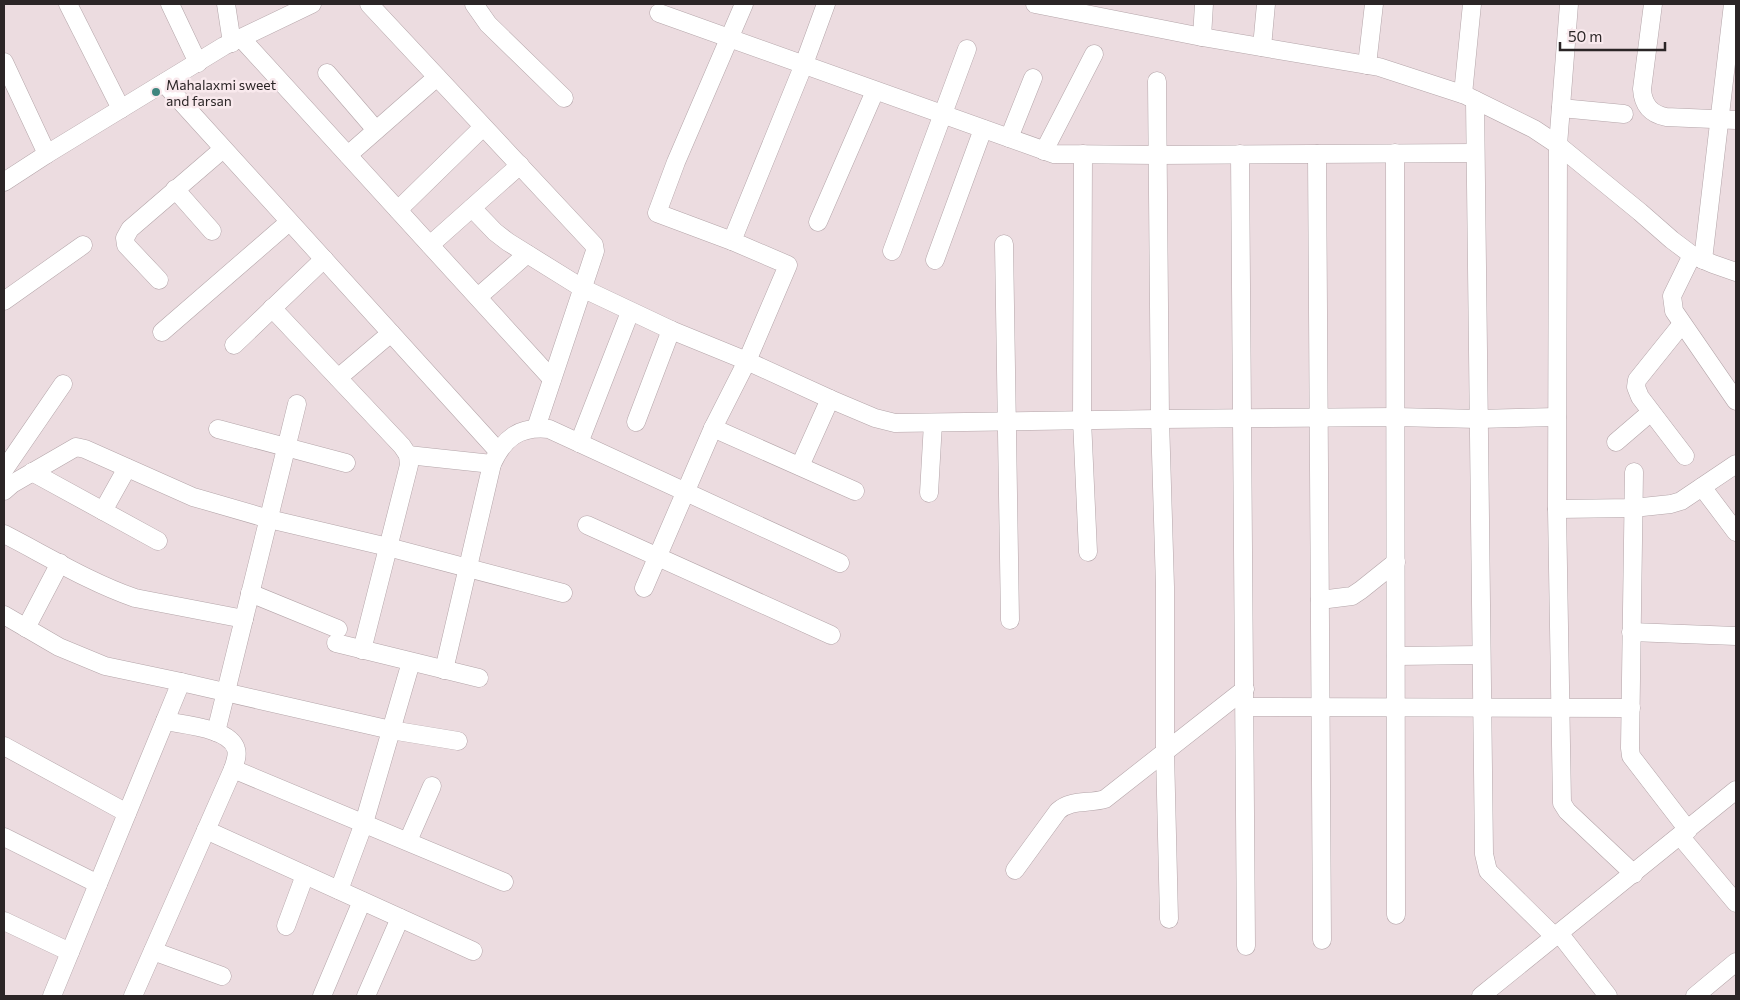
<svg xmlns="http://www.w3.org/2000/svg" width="1740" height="1000" viewBox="0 0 1740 1000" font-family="Commissioner,sans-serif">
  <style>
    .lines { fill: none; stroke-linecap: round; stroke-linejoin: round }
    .minor-casing { stroke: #b4a5a9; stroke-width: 19 }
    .minor { stroke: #fff; stroke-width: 18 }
    .poi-dot { fill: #3e857e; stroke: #f9e9ed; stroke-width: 2 }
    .labels { text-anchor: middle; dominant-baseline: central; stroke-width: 5; stroke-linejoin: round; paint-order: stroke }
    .poi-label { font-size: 14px; fill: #2b2526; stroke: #f9e9ed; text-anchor: start }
  </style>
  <rect width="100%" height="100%" fill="#ecdce0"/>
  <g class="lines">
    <g class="minor-casing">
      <g id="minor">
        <polyline points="68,4 121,109"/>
        <polyline points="170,4 198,63"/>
        <polyline points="226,4 232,43"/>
        <polyline points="369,4 594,245 595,251 536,428"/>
        <polyline points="474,4 488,24 564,98"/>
        <polyline points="1035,4 1202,37 1379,67 1465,95 1534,129 1558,145 1640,212 1672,240 1692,255 1713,264 1736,272"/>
        <polyline points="1569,4 1558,145 1557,509 1562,803 1567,811 1634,874"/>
        <path d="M1653,4L1642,89C1643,105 1651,114 1666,117L1736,120"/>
        <polyline points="659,13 1054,154 1158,155 1475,153"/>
        <polyline points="1202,37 1204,4"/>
        <polyline points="241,38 552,379"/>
        <polyline points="1262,47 1266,4"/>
        <polyline points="4,62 47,154"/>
        <polyline points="1367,65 1374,4"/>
        <polyline points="327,73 376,130"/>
        <polyline points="1157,81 1160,419 1165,587 1165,752 1169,919"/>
        <polyline points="164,83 498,451"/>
        <polyline points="1463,94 1472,4"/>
        <polyline points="1475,100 1484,854 1488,871 1555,937"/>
        <polyline points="1561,108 1624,114"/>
        <polyline points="1009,138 1033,78"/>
        <polyline points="1044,151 1094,54"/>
        <polyline points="1395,153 1396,915"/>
        <polyline points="1083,154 1082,420 1088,552"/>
        <polyline points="1240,154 1246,946"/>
        <polyline points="1317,154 1322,940"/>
        <polyline points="348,155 437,77"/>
        <polyline points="4,182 47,154 224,46 312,4"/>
        <polyline points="175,189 212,231"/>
        <polyline points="472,208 495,232 508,242 582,288 671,330 747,361 830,399 875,418 895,423 1160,419 1396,417 1478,419 1557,417"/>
        <polyline points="398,210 483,127"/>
        <polyline points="818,222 875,91"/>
        <polyline points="732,241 657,213 676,162 744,4"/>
        <polyline points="1004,244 1010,620"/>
        <polyline points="430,245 520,165"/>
        <polyline points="892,251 967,49"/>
        <polyline points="1692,255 1672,296 1674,311 1736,401"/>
        <polyline points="935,260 983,129"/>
        <polyline points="1703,260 1733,4"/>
        <polyline points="159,280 126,245 125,238 130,229 223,149"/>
        <polyline points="478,297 527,254"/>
        <polyline points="4,301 83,245"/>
        <polyline points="272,308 402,446 408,455 409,465 362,650"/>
        <polyline points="1682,324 1637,380 1636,387 1640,397 1685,456"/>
        <polyline points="162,332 289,222"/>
        <polyline points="234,345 324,259"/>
        <polyline points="338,378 391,333"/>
        <polyline points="636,422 671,330"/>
        <polyline points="713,428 855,491"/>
        <polyline points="218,429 346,463"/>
        <polyline points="1616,442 1651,412"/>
        <polyline points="579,443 630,312"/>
        <polyline points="408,455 492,464"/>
        <polyline points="800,466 830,399"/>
        <polyline points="4,470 63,384"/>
        <polyline points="32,472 158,541"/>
        <polyline points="1634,472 1630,748 1631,756 1688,830"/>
        <polyline points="1702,487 1736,532"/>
        <polyline points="4,491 12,484 76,447 85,449 193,497 269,519 388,547 563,593"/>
        <polyline points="929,493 933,423"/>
        <polyline points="1557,509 1633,508 1671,504 1681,501 1736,464"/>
        <polyline points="103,511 127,468"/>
        <polyline points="587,525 831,635"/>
        <path d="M4,534C47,556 89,582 135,598L244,619"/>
        <polyline points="644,588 713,428 747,361 788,265 732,241 804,64 826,4"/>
        <polyline points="250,593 338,629"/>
        <polyline points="1320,600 1352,596 1361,590 1396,562"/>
        <polyline points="4,615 59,647 105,666 181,682 391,730 458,741"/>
        <polyline points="26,628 60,563"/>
        <polyline points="1631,632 1736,636"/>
        <polyline points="336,643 479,678"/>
        <polyline points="1396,656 1481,655"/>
        <path d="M444,670L492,464C504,438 519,426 549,429L840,563"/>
        <polyline points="1245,707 1631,708"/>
        <polyline points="216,732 297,404"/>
        <polyline points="4,746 127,813"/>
        <polyline points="233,769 504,882"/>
        <polyline points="206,830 473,951"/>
        <polyline points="1680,836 1736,903"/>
        <polyline points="4,837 98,884"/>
        <polyline points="408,841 432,786"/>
        <path d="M1015,870L1058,811C1071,799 1089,804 1105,799L1245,689"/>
        <polyline points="339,890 364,823 411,662"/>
        <polyline points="4,921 70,952"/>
        <polyline points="286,926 305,875"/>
        <polyline points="1559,933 1608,996"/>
        <polyline points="153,951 222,976"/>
        <polyline points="52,996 181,682"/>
        <path d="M133,996L233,769C235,763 238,755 236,749C230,728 184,725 165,721"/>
        <polyline points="322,996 362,901"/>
        <polyline points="366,996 400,918"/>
        <polyline points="1481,996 1736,790"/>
        <polyline points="1695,996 1736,962"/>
      </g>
    </g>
    <use href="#minor" class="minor"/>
  </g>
  <circle class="poi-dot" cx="156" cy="92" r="5"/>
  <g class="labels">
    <g class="poi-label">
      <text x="166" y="84">Mahalaxmi sweet<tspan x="166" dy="16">and farsan</tspan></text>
    </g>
  </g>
  <rect width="1740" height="1000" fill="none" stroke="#2b2526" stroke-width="10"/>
  <path d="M1560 42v8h105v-8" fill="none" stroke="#2b2526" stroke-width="2.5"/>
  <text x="1568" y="42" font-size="15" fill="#2b2526" stroke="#f9e9ed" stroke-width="4" paint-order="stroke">50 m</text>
</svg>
